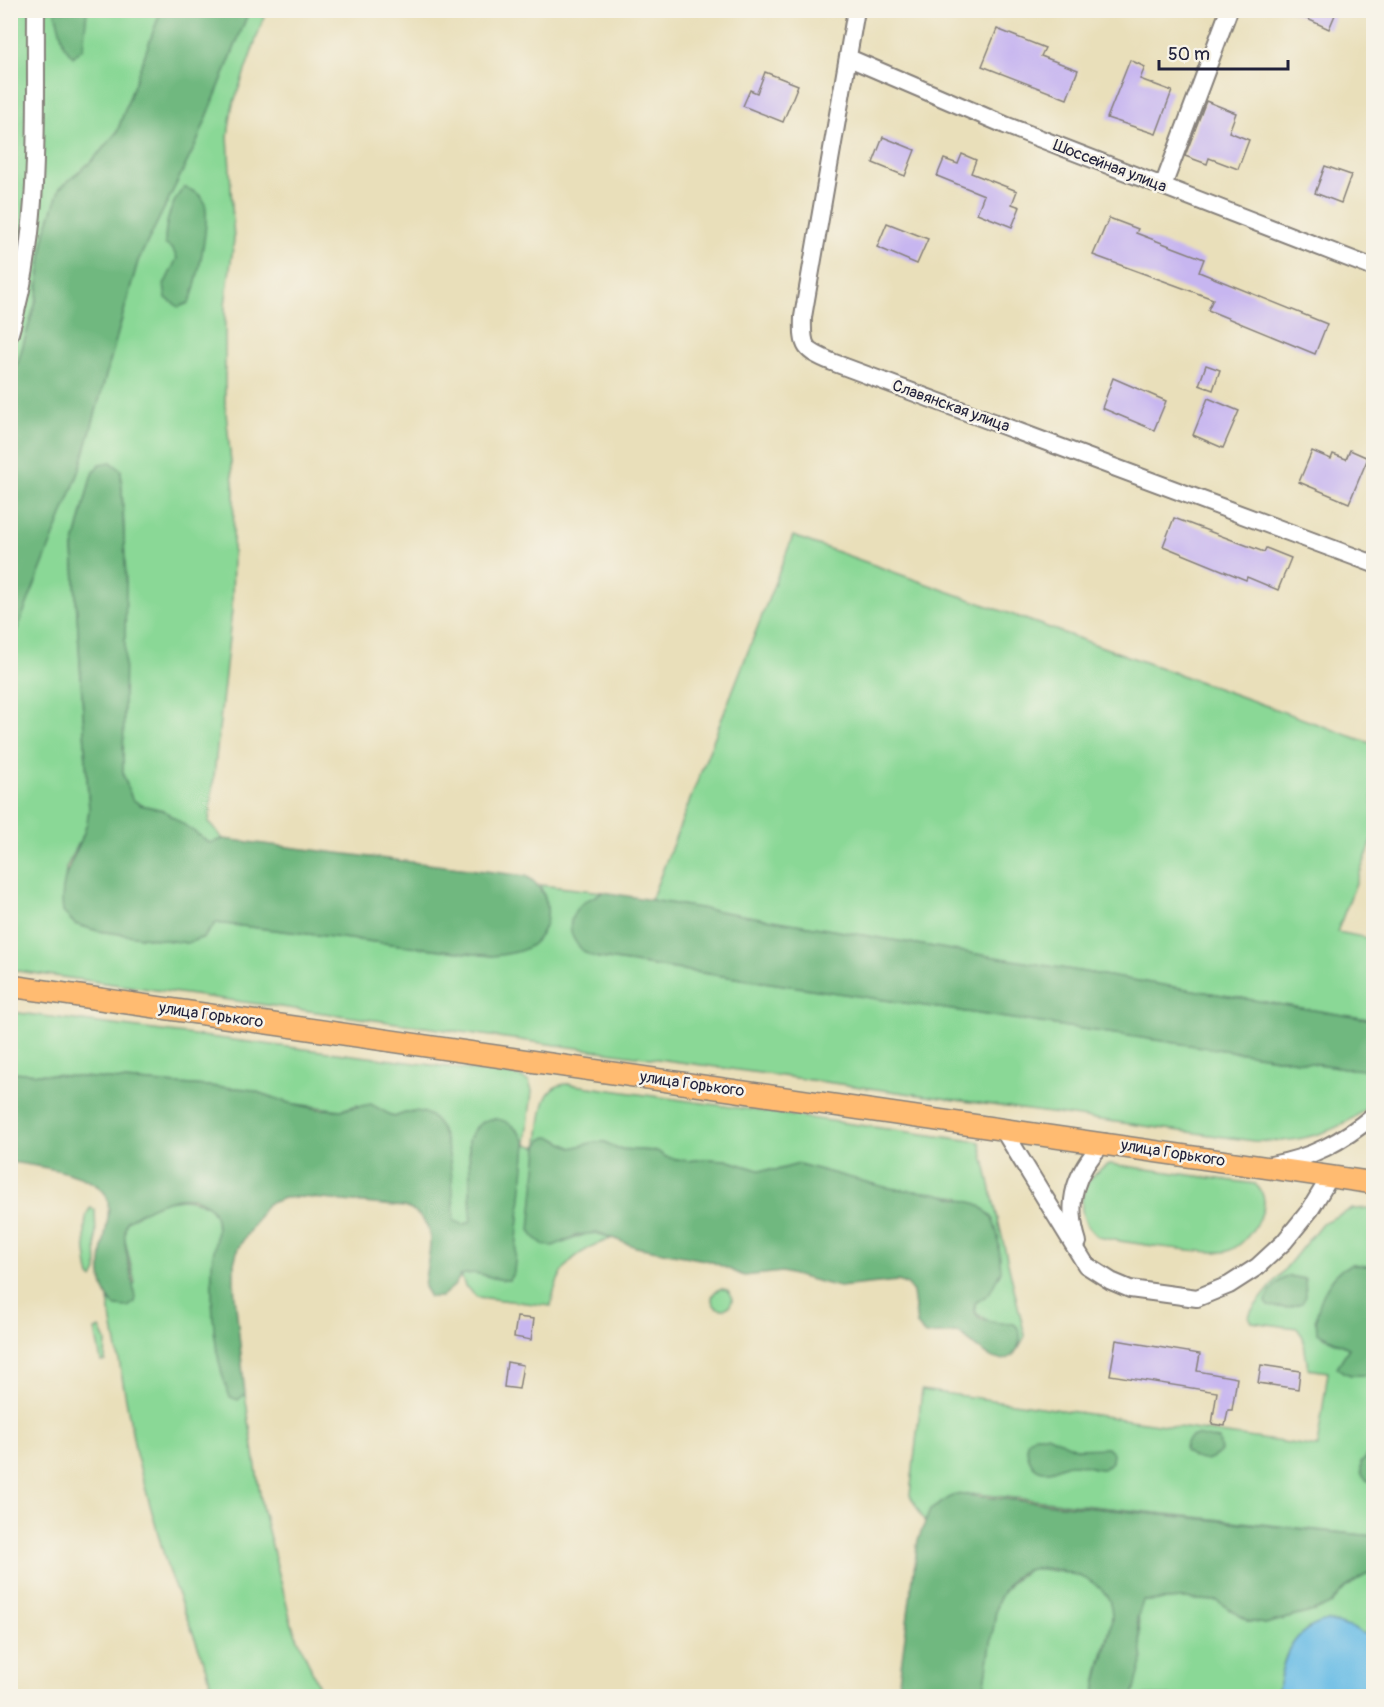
<svg xmlns="http://www.w3.org/2000/svg" width="1384" height="1707" viewBox="0 0 1384 1707" font-family="Pangolin,sans-serif">
  <style>
    .green { fill: #8ad896; stroke: #567d68; stroke-width: 1.5 }
    .forest { fill: #6fb87f; stroke: #486d5d; stroke-width: 1.5 }
    .water { fill: #6abde6; stroke: #467090; stroke-width: 1.5 }
    .building { fill: #c7b6f0 }
    .lines { fill: none; stroke-linecap: round; stroke-linejoin: round }
    .minor-casing { stroke: #86807a; stroke-width: 20 }
    .major-casing { stroke: #86807a; stroke-width: 24 }
    .minor { stroke: #fff; stroke-width: 16 }
    .major { stroke: #ffbb71; stroke-width: 21 }
    .labels { text-anchor: middle; dominant-baseline: central; stroke-width: 5; stroke-linejoin: round; paint-order: stroke }
    .street-label { font-size: 16px; fill: #22223b; stroke: #f7f3e8 }
  </style>
  <rect width="100%" height="100%" fill="#f7f3e8"/>
  <filter id="ink" filterUnits="userSpaceOnUse"><feTurbulence type="fractalNoise" baseFrequency=".0167" numOctaves="2"/><feDisplacementMap in="SourceGraphic" scale="12" xChannelSelector="R" yChannelSelector="G"/><feConvolveMatrix kernelMatrix="1 2 1 2 8 2 1 2 1" color-interpolation-filters="sRGB"/></filter>
  <filter id="wash" filterUnits="userSpaceOnUse"><feTurbulence type="fractalNoise" baseFrequency=".008" numOctaves="4" result="noise"/><feDisplacementMap in="SourceGraphic" scale="24" xChannelSelector="R" yChannelSelector="G"/><feGaussianBlur stdDeviation="1.35" result="paint"/><feColorMatrix in="noise" values="0 0 0 0 0 0 0 0 0 0 0 0 0 0 0 0 0 1.4 0 .05"/><feComposite in="paint" operator="in"/></filter>
  <g filter="url(#wash)">
    <rect width="100%" height="100%" fill="#e9dfba"/>
    <g class="green">
      <polygon points="11,11 161,11 117,132 93,160 60,188 45,232 37,298 11,386"/>
      <path d="M249,11H266L232,108L228,136L234,240L225,305V402L234,492L232,610L209,822L223,839L210,843L163,810L141,805L132,799L123,774L124,526L121,471L111,462L91,477L73,548L89,810L87,827L66,868L63,912L75,924L98,931L187,943L204,937L216,923L492,956L546,901L540,885L603,892L586,901L594,957L1352,1069L1367,1070L1373,1066V1102C1341,1133 1298,1144 1254,1141L11,970L10,645L79,472L138,261L197,142Z"/>
      <polygon points="793,536 1373,744 1373,839 1337,932 1373,939 1373,1020 651,900"/>
      <path d="M11,1012L519,1076L529,1082L532,1091L526,1144L537,1147C542,1126 537,1084 568,1084L980,1142L1025,1336L1018,1349L1020,1335L1013,1324H993L976,1313L975,1303L989,1294C999,1259 1002,1253 992,1217L959,1197L888,1188L799,1164L777,1170H758L726,1160L705,1159L688,1161L666,1157L657,1151L617,1149L605,1142H595L572,1148L554,1138L563,1243L591,1232L613,1238C576,1251 557,1265 551,1306L477,1297L465,1286L461,1275C482,1269 490,1281 509,1280L483,1121L474,1129L469,1140L471,1221L464,1225L454,1221L412,1111L394,1117L357,1105L341,1110L289,1103L248,1089L11,1072Z"/>
      <path d="M1110,1164L1255,1184C1264,1192 1266,1202 1262,1213C1255,1228 1244,1245 1228,1251C1216,1256 1116,1241 1098,1237C1071,1217 1079,1176 1110,1164Z"/>
      <path d="M182,1199C193,1200 207,1202 214,1213C221,1227 212,1265 212,1282C214,1321 229,1362 238,1399L245,1394L262,1507L292,1625L323,1696H213L207,1669L168,1570L136,1454L108,1300L115,1306L135,1283L123,1232L127,1221L159,1202Z"/>
      <path d="M91,1208L95,1210L97,1271L93,1279L90,1277C87,1264 80,1215 91,1208Z"/>
      <path d="M1373,1208V1267L1353,1264L1333,1278L1315,1321L1324,1337L1349,1348L1346,1354L1350,1375H1373V1454L1366,1456L1371,1482H1373V1536L977,1494C955,1494 935,1500 925,1522L910,1495L922,1390L1317,1447L1328,1372L1308,1369L1303,1337L1297,1328L1252,1322L1249,1317L1251,1311L1322,1223L1352,1209Z"/>
      <circle cx="722" cy="1299" r="10"/>
      <polygon points="100,1328 106,1341 105,1361 101,1362 95,1330"/>
      <path d="M1030,1569C1060,1570 1119,1576 1112,1620C1107,1645 1096,1670 1095,1696H983L997,1604C1005,1587 1014,1578 1030,1569Z"/>
      <path d="M1373,1570V1643L1368,1634L1308,1628C1283,1648 1282,1667 1277,1696H1133C1138,1678 1139,1658 1140,1638C1140,1623 1135,1616 1143,1601L1184,1599L1217,1601L1248,1621L1265,1624L1314,1611L1332,1603L1345,1588Z"/>
    </g>
    <g class="forest">
      <polygon points="161,10 249,11 197,142 138,261 79,472 11,645 11,386 37,298 45,232 60,188 93,160 117,132"/>
      <polygon points="55,11 87,11 83,48 73,57 64,46"/>
      <path d="M184,187C192,191 203,194 205,204C210,221 197,287 189,303L179,307L166,298L164,285L177,258L173,250L165,244C165,223 170,204 184,187Z"/>
      <path d="M111,462L121,470L126,581L123,774L132,799L141,805L163,810L210,843L223,839L526,876C549,890 555,919 536,941C525,953 507,954 492,956L216,923L204,937L187,943L98,931L75,924L63,912C57,867 85,851 89,810L73,548L91,477L99,464Z"/>
      <path d="M603,892L1373,1020V1066L1367,1070L1352,1069L594,957C578,951 565,933 573,915C578,903 592,898 603,892Z"/>
      <path d="M11,1072L248,1089L289,1103L319,1109L341,1110L371,1104L394,1117C404,1113 414,1109 425,1113C454,1123 453,1195 454,1221L464,1225L471,1221L469,1140C483,1107 513,1116 526,1144L514,1272L509,1280C490,1281 482,1269 461,1275L454,1286L441,1297H430L424,1287C427,1254 443,1223 405,1207L302,1197L284,1198L267,1204L238,1248L234,1263V1286L245,1394L238,1400L230,1397C213,1358 211,1308 212,1266C212,1251 222,1226 213,1212C194,1182 148,1207 127,1221C119,1245 135,1276 135,1302L128,1307L115,1306C80,1273 123,1212 103,1191C85,1172 36,1166 11,1162Z"/>
      <path d="M547,1137L554,1138L572,1148L595,1142H605L617,1149L657,1151L666,1157L688,1161L705,1159L726,1160L758,1170H777L799,1164L888,1188L935,1193L978,1204L992,1217L998,1236L1001,1271L989,1294L975,1303C970,1328 1006,1321 1014,1324C1018,1326 1020,1333 1020,1337C1020,1343 1018,1349 1014,1354C996,1373 972,1340 958,1333L925,1335L917,1325L913,1292L908,1285L898,1281L839,1287L782,1272L744,1276L710,1261L636,1247L599,1233L579,1235L553,1246L544,1245L534,1237L530,1230L538,1147L541,1140Z"/>
      <path d="M1352,1264L1373,1267V1375C1361,1375 1346,1378 1337,1367L1349,1348L1317,1332C1313,1308 1329,1272 1352,1264Z"/>
      <path d="M1289,1276L1305,1279L1306,1296L1302,1303L1287,1308L1268,1306L1266,1301C1271,1289 1277,1281 1289,1276Z"/>
      <path d="M1035,1435H1047L1078,1449L1107,1448L1113,1454L1112,1462L1103,1469C1092,1469 1082,1463 1071,1464C1064,1464 1059,1468 1053,1470C1033,1476 1026,1458 1027,1442Z"/>
      <path d="M1197,1435L1219,1440L1221,1451C1209,1464 1197,1462 1185,1451C1185,1441 1187,1438 1197,1435Z"/>
      <path d="M1373,1454V1482C1362,1481 1360,1472 1361,1462Z"/>
      <path d="M955,1494L1373,1536V1570L1345,1588L1332,1603L1314,1611L1265,1624L1248,1621L1217,1601L1184,1599L1143,1601L1137,1619L1143,1659L1133,1696H1095C1096,1668 1116,1633 1111,1607C1106,1578 1056,1565 1031,1569C1014,1572 1003,1590 997,1604L983,1696H897L918,1540L930,1510Z"/>
    </g>
    <path class="water" d="M1328,1621C1384,1635 1377,1642 1370,1696H1277C1282,1662 1289,1629 1328,1621Z"/>
    <g id="blocks">
      <g class="building">
        <polygon points="1288,10 1337,10 1329,29"/>
        <polygon points="997,29 1045,48 1041,56 1078,70 1067,99 982,66"/>
        <polygon points="1130,60 1145,67 1140,79 1172,91 1156,134 1107,118"/>
        <polygon points="765,72 798,85 783,122 743,106 750,90 757,93"/>
        <polygon points="1206,101 1236,113 1229,132 1249,140 1238,169 1209,158 1207,164 1185,156"/>
        <polygon points="883,137 915,150 905,176 873,163"/>
        <polygon points="962,154 976,160 971,173 1017,191 1012,204 1020,207 1012,227 977,213 984,195 937,176 944,159 958,164"/>
        <polygon points="1325,166 1351,175 1341,203 1315,193"/>
        <polygon points="1109,218 1138,229 1136,233 1204,259 1199,272 1327,324 1315,354 1208,310 1213,299 1093,255"/>
        <polygon points="887,223 928,239 917,264 877,247"/>
        <polygon points="1206,365 1220,370 1213,390 1199,385"/>
        <polygon points="1113,378 1166,401 1154,430 1102,408"/>
        <polygon points="1208,398 1239,411 1223,448 1193,435"/>
        <polygon points="1350,450 1368,458 1349,503 1299,482 1312,451 1331,459 1333,454 1346,459"/>
        <polygon points="1174,518 1264,552 1266,548 1291,558 1278,590 1247,577 1246,580 1163,546"/>
        <polygon points="517,1317 534,1319 531,1340 514,1337"/>
        <polygon points="1116,1340 1200,1354 1197,1371 1237,1378 1232,1410 1228,1410 1225,1426 1212,1424 1217,1392 1110,1375"/>
        <polygon points="507,1362 523,1365 519,1389 504,1387"/>
        <polygon points="1261,1365 1300,1371 1298,1389 1258,1383"/>
      </g>
    </g>
  </g>
  <g filter="url(#ink)">
    <use href="#blocks" fill-opacity="0" stroke="#86807a" stroke-width="1.5"/>
    <g class="lines">
      <g class="minor-casing">
        <g id="minor">
          <path d="M856,10L803,317C802,348 804,350 832,362L1374,564"/>
          <polyline points="849,58 1005,125 1374,268"/>
          <polyline points="1163,186 1229,10"/>
          <path d="M10,333C42,228 35,118 36,10"/>
          <polyline points="1002,1128 1086,1265 1111,1281 1130,1289 1197,1298 1229,1285 1257,1267 1284,1242 1310,1210 1330,1177"/>
          <path d="M1271,1165C1311,1158 1342,1142 1374,1115"/>
          <path d="M1078,1242C1065,1202 1075,1172 1104,1142"/>
        </g>
      </g>
      <g class="major-casing">
        <polyline id="major" points="10,986 1374,1183"/>
      </g>
      <use href="#minor" class="minor"/>
      <use href="#major" class="major"/>
    </g>
  </g>
  <g class="labels">
    <g class="street-label">
      <text transform="translate(1110 166) rotate(21)">Шоссейная улица</text>
      <text transform="translate(951 406) rotate(20)">Славянская улица</text>
      <text transform="translate(211 1015) rotate(8)">улица Горького</text>
      <text transform="translate(692 1084) rotate(8)">улица Горького</text>
      <text transform="translate(1173 1153) rotate(9)">улица Горького</text>
    </g>
  </g>
  <rect width="1384" height="1707" fill="none" stroke="#f7f3e8" stroke-width="36"/>
  <path d="M1159 60v9h129v-9" fill="none" stroke="#22223b" stroke-width="3"/>
  <text x="1168" y="60" font-size="18" fill="#22223b" stroke="#f7f3e8" stroke-width="4.5" paint-order="stroke">50 m</text>
</svg>
